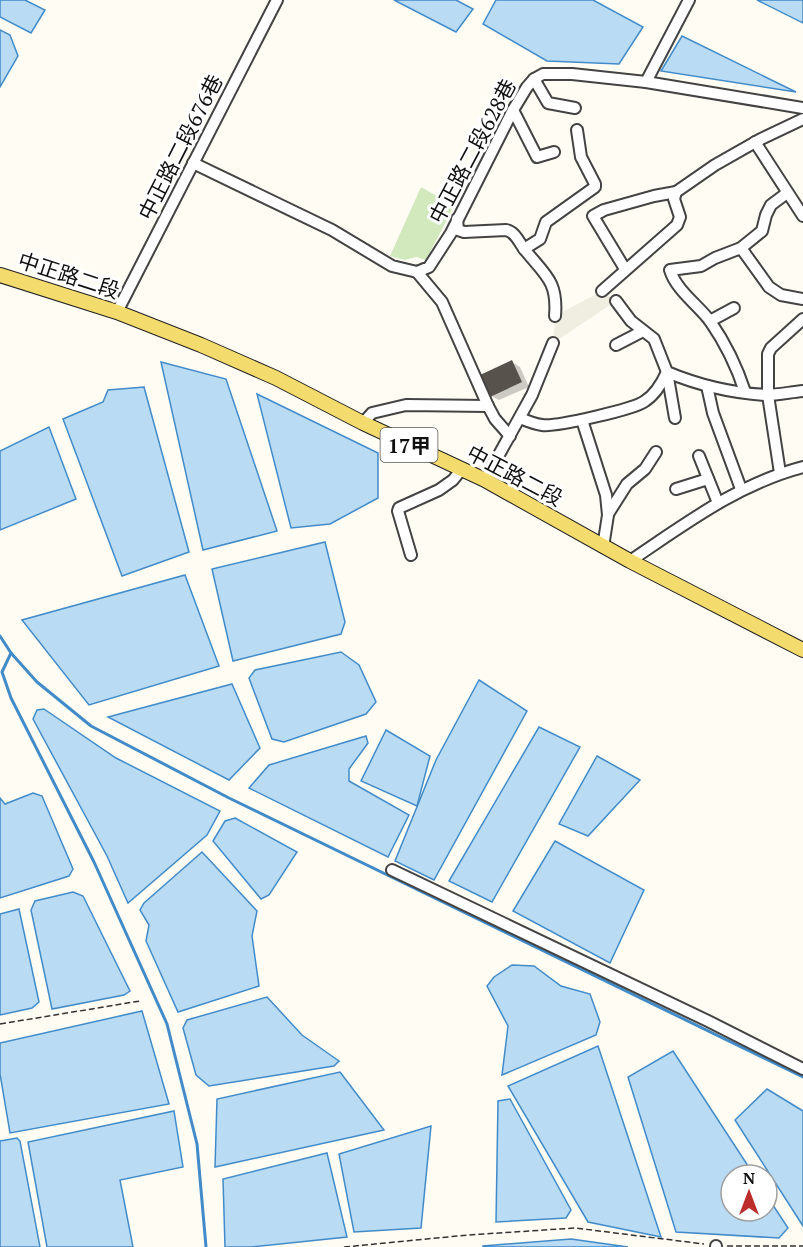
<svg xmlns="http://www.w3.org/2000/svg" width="803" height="1247" viewBox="0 0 803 1247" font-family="'PT Serif','Noto Sans TC',serif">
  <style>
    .green { fill: #d1e9bd }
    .plaza { fill: #f0ede1 }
    .water { fill: #b9dbf4; stroke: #428bc9; stroke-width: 1.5 }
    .shadow { fill: #0003 }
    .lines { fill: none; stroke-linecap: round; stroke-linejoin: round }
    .stream { stroke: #428bc9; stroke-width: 3 }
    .building { fill: #58524c }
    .minor-casing { stroke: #434343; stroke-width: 14 }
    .major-casing { stroke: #212121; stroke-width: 16 }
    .path { stroke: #323232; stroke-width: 1.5; stroke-dasharray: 6 3; stroke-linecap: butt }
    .minor { stroke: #fff; stroke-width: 10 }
    .major { stroke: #f4db6e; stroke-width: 14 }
    .labels { text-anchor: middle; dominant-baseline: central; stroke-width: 6; stroke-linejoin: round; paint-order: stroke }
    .shield { fill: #fff; stroke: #585858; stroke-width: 1.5 }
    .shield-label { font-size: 20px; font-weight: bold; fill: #101010 }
    .street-label { font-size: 21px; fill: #101010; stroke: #fff }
  </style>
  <rect width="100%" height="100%" fill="#fffdf3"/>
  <polygon class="green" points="421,187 454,206 426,260 416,257 405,260 390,256"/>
  <polygon class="plaza" points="602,291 616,301 553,343 555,316"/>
  <g class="water">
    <polygon points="0,0 25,0 45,10 31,33 0,17"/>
    <polygon points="394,0 456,0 473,9 456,32"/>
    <polygon points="496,0 593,0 643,27 619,64 547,61 483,24"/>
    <polygon points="757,0 803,0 803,23"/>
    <polygon points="0,30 10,35 18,56 0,87"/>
    <polygon points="682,36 796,92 661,71"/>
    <polygon points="161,362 226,379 277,531 203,550"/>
    <polygon points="144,387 189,552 122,576 63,419 103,402 108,390"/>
    <polygon points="257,394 378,453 378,498 330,524 291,528"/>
    <polygon points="49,427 76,499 0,530 0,451"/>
    <polygon points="325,542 345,622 341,634 233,661 212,569"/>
    <polygon points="185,575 219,666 89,705 22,620"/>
    <polygon points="341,652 359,665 376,702 366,714 284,742 272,739 249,678 255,670"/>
    <polygon points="479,680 527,711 434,880 395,861 436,760"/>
    <polygon points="232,684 260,748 229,780 108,717"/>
    <polygon points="44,709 116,758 220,811 207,835 128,903 107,856 33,719 37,710"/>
    <polygon points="539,727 580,747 492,902 449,881"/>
    <polygon points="386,730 430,756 417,806 361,781"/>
    <polygon points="366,736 368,743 349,769 349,781 409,815 388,857 249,788 269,765"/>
    <polygon points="597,756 640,780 588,836 559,824"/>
    <polygon points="33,793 42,796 73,869 69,876 0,898 0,798 5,804"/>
    <polygon points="235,818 297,852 269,895 261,899 213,841 225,821"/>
    <polygon points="555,841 644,890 610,963 513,911"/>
    <polygon points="202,852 257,911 252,936 259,986 178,1012 146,941 149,925 140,910 144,903"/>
    <polygon points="73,892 83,896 130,991 124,995 52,1009 31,910 35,901"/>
    <polygon points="19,909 39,1002 32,1008 0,1015 0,914"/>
    <polygon points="512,965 534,966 561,986 590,994 600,1022 596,1035 502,1075 508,1026 487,986 494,977"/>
    <polygon points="267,997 302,1035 339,1061 334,1066 209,1086 196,1075 183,1028 187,1020"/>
    <polygon points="142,1011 169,1104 10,1133 0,1074 0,1043"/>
    <polygon points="598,1046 661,1237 588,1222 508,1086"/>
    <polygon points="673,1051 754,1175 731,1175 731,1211 767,1211 767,1196 788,1228 779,1238 676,1232 628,1077"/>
    <polygon points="340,1072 384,1130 215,1167 217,1099"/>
    <polygon points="767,1089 803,1111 803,1226 735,1120"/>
    <polygon points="510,1099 571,1210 566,1218 496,1222 498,1101"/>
    <polygon points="174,1111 183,1167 120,1180 133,1247 47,1247 28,1142"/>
    <polygon points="431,1126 421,1228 354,1232 339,1154"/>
    <polygon points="17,1138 20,1141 40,1247 0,1247 0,1141"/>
    <polygon points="327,1153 347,1237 251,1247 225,1247 223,1179"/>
    <polygon points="571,1239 628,1247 483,1247 483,1246"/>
  </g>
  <polygon class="shadow" points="512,362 520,367 529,387 499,400 491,396"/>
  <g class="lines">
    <g class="stream">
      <polyline points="0,636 11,653 37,682 91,726 229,798 803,1077"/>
      <polyline points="11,653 2,672 11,698 94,862 167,1024 197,1144 206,1247"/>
    </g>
  </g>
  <polygon class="building" points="512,360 522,382 490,397 480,375"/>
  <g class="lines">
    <g class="minor-casing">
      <g id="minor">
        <polyline points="534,79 548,103 575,108"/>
        <polyline points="646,82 689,0"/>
        <polyline points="513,110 537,157 554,152"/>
        <polyline points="755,142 803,216"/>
        <polyline points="193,163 332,230 392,266 417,272 429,267 451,233 513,110 527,87 534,79 543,74 572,74 646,82 803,108"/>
        <path d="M457,219L458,230L464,232L506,230C516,232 519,243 525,250C545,275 558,281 555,316"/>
        <polyline points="741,248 769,287 781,295 803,299"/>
        <polyline points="524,249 540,239 546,222 595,187 595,184 581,157 577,130"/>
        <polyline points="625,269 593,216 604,210 654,196 676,192"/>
        <polyline points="417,272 442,302 488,406 495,419 510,436"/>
        <polyline points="602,291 677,225 680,217 674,199 676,192 715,165 759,140 803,119"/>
        <path d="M616,301L631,321L654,339L667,372C698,385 732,393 766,395C778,395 791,392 803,391"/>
        <polyline points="117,312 277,0"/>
        <polyline points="710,321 734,308"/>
        <polyline points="616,345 643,331"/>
        <polyline points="667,372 675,418"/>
        <polyline points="707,386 713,413 741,489"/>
        <path d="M745,392C737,367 726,344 710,321C698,305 676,290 670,270L701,266L715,258L741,248L762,231L766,215L771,205L787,193"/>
        <path d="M520,418C527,421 534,424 542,425C556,427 635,409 645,401C656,394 662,383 667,372"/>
        <polyline points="582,420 606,495 608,515 603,547"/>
        <polyline points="363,423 372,413 406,405 488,406"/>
        <polyline points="699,456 718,503"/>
        <polyline points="780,473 768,395 768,354 771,348 803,319"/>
        <polyline points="485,480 532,395 553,343"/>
        <polyline points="676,489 708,479"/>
        <polyline points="608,514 627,484 645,469 656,452"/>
        <polyline points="411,555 398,511 399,508 439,490 453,480 461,470"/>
        <path d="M630,561C685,524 738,484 803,467"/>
        <polyline points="392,870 708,1021 803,1069"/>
        <polyline points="716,1247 716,1246"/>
      </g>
    </g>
    <g class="major-casing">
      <polyline id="major" points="0,275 117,312 201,345 276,378 363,423 485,480 630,561 803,650"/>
    </g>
    <g class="path">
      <polyline points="0,1024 140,1001"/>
      <polyline points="727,1246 803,1246"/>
      <polyline points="344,1247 468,1235 575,1228 704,1244"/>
    </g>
    <use href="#minor" class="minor"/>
    <use href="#major" class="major"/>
  </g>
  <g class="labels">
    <rect class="shield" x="380.5" y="428" width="57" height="34" rx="4.5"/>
    <g class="shield-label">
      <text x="409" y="445">17甲</text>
    </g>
    <g class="street-label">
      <text transform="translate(180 147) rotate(-63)">中正路二段676巷</text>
      <text transform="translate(472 151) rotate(-62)">中正路二段628巷</text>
      <text transform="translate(69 275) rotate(18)">中正路二段</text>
      <text transform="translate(515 475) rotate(28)">中正路二段</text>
    </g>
  </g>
  <g transform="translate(749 1193)"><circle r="28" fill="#ffffff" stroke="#9f9f9f" stroke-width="1.5"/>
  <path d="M0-4.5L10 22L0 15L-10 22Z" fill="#bc2e2b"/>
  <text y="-9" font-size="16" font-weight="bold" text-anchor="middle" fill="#101010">N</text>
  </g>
</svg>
